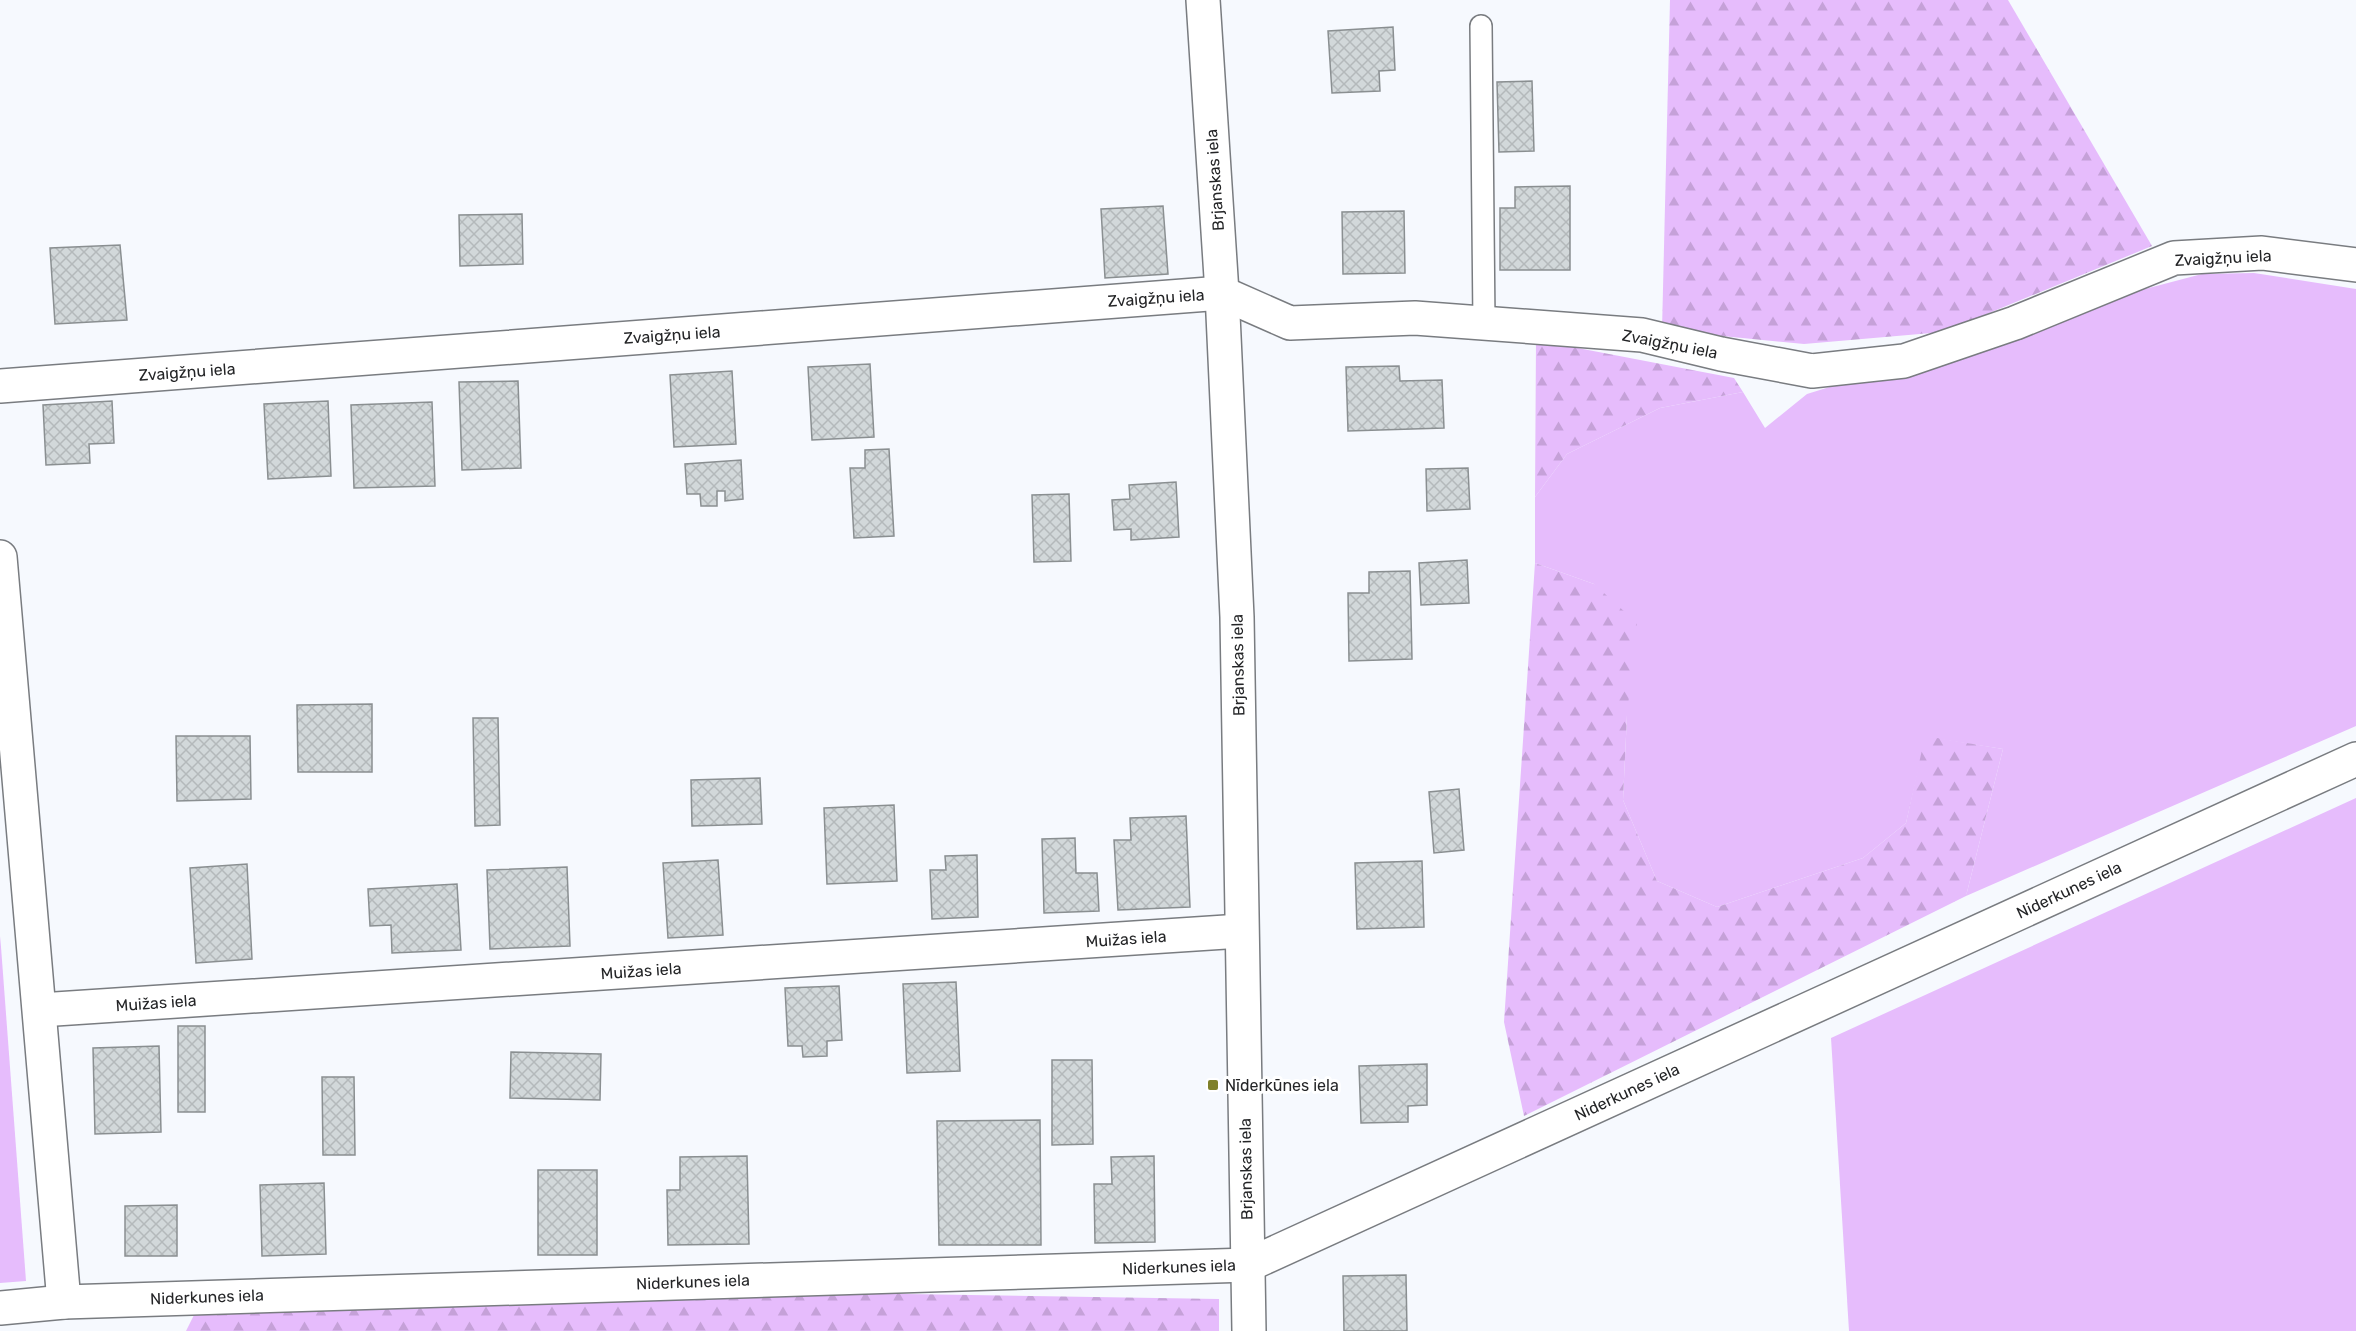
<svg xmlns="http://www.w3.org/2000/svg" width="2356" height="1331" viewBox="0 0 2356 1331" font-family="Rubik,sans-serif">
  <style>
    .green { fill: #e6bcfc }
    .forest { fill: url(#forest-firs) }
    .building { fill: url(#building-cross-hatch); stroke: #8a8f91; stroke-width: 1.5 }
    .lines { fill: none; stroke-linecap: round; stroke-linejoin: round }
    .lane-casing { stroke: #797c80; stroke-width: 24 }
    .street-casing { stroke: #797c80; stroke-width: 36 }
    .secondary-casing { stroke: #797c80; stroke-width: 36 }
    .lane { stroke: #fff; stroke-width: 21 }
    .street { stroke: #fff; stroke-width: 33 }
    .secondary { stroke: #fff; stroke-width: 33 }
    .poi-dot { fill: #7f8029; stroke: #fff; stroke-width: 2 }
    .labels { text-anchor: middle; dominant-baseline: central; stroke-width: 6; stroke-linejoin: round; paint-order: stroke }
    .street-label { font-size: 16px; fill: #242527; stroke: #fff }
    .poi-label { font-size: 16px; fill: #242527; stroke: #fff; text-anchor: start }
  </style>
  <defs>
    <pattern id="forest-firs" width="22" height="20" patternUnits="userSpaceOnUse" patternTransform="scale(1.5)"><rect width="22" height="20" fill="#e6bcfc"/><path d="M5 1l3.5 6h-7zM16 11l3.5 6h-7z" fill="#c5a1d8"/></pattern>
    <pattern id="building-cross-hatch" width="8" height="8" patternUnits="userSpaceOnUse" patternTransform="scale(1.5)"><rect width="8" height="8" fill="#d2d8da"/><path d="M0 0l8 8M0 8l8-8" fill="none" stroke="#b4b9bb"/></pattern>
  </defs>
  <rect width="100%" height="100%" fill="#f6f9fe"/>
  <g class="green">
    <polygon points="2254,273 2356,289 2356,726 1966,896 2003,749 1926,737 1906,823 1863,858 1717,907 1657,881 1623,800 1627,715 1594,584 1535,563 1535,497 1567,454 1660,408 1743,392 1765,428 1807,394 2145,289 2202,274"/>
    <polygon points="2356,798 2356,1331 1849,1331 1831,1038"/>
    <polygon points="0,936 1,947 26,1281 0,1283"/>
  </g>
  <g class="forest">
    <polygon points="1670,0 2008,0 2152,246 1943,332 1804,344 1662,330"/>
    <polygon points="1536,340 1734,378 1743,392 1660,408 1567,454 1535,497"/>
    <polygon points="1535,563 1594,584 1637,623 1627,715 1623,800 1657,881 1717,907 1863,858 1906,823 1925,736 2003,749 1966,896 1524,1116 1504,1022"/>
    <polygon points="210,1283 1219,1299 1219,1331 186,1331"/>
  </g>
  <g class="building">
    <polygon points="1393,27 1395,70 1379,71 1380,91 1332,93 1328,31"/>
    <polygon points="1532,81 1534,151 1499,152 1497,82"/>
    <polygon points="1570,186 1570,270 1500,270 1500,208 1515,208 1515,187"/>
    <polygon points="1163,206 1168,274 1105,278 1101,209"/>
    <polygon points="1404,211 1405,273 1343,274 1342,212"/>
    <polygon points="522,214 523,264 460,266 459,215"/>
    <polygon points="120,245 127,320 55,324 50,248"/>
    <polygon points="870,364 874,437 812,440 808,367"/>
    <polygon points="1399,366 1400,381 1442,380 1444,428 1348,431 1346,367"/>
    <polygon points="732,371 736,444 674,447 670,375"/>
    <polygon points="518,381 521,468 462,470 459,382"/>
    <polygon points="112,401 114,443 89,444 90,463 46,465 43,405"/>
    <polygon points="328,401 331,476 268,479 264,404"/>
    <polygon points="432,402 435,486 354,488 351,405"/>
    <polygon points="889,449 894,536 854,538 850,468 865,468 865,450"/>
    <polygon points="741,460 743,499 725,501 725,491 717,491 717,506 701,506 700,494 687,494 685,464"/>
    <polygon points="1468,468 1470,509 1427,511 1426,469"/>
    <polygon points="1176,482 1179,537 1131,540 1131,529 1114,530 1112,500 1130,499 1129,485"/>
    <polygon points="1069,494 1071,561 1034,562 1032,495"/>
    <polygon points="1467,560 1469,603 1421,605 1419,563"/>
    <polygon points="1410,571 1412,659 1349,661 1348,593 1369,593 1369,572"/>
    <polygon points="372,704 372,772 298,772 297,705"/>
    <polygon points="473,718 498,718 500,825 475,826"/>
    <polygon points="176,736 250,736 251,799 177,801"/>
    <polygon points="760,778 762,824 692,826 691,780"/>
    <polygon points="1459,789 1464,850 1434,853 1429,792"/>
    <polygon points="894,805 897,881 827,884 824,808"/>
    <polygon points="1186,816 1190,907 1118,910 1114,840 1131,840 1130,818"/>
    <polygon points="1075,838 1076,873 1097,873 1099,911 1044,913 1042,839"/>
    <polygon points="977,855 978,917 932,919 930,870 946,870 945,856"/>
    <polygon points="718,860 723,935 668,938 663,863"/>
    <polygon points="1422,861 1424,927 1357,929 1355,863"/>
    <polygon points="247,864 252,959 196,963 190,868"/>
    <polygon points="567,867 570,946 490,949 487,870"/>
    <polygon points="457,884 461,950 392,953 391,925 370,926 368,889"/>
    <polygon points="956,982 960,1071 907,1073 903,984"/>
    <polygon points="839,986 842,1040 827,1041 827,1056 803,1057 802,1046 788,1046 785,988"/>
    <rect x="178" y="1026" width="27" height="86"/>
    <polygon points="159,1046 161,1132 95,1134 93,1048"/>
    <polygon points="511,1052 601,1054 600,1100 510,1098"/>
    <polygon points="1052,1060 1092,1060 1093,1144 1052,1145"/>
    <polygon points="1427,1064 1427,1105 1408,1106 1408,1122 1361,1123 1359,1066"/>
    <polygon points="322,1077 354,1077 355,1155 323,1155"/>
    <polygon points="1040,1120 1041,1245 939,1245 937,1121"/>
    <polygon points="747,1156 749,1244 668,1245 667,1190 680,1190 680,1157"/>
    <polygon points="1154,1156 1155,1242 1095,1243 1094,1184 1112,1184 1111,1157"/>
    <rect x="538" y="1170" width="59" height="85"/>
    <polygon points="324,1183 326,1254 262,1256 260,1185"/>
    <polygon points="177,1205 177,1256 125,1256 125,1206"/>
    <polygon points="1406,1275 1407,1331 1344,1331 1343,1276"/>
  </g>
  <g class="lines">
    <g class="lane-casing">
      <polyline id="lane" points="1481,26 1484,323"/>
    </g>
    <g class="street-casing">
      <g id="street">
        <polyline points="0,386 1222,293 1290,323 1415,318 1642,335 1721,354 1812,371 1904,361 2015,323 2174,258 2262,253 2356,265"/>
        <polyline points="0,557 64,1302"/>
        <polyline points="40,1010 1241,931"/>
        <polyline points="0,1308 64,1302 1248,1265 2356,759"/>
      </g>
    </g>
    <g class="secondary-casing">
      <polyline id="secondary" points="1203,0 1222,293 1237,617 1249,1331"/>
    </g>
    <use href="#lane" class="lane"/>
    <use href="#street" class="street"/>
    <use href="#secondary" class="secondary"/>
  </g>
  <rect class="poi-dot" x="1207" y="1079" width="12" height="12" rx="3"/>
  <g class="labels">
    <g class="street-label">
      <text transform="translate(1215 180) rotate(-94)">Brjanskas iela</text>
      <text transform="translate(2223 258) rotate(-3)">Zvaigžņu iela</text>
      <text transform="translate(1156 298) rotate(-4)">Zvaigžņu iela</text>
      <text transform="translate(672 335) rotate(-4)">Zvaigžņu iela</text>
      <text transform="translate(1670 344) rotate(11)">Zvaigžņu iela</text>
      <text transform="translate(187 372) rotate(-4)">Zvaigžņu iela</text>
      <text transform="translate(1238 665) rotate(-91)">Brjanskas iela</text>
      <text transform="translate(2069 890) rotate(-25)">Niderkunes iela</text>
      <text transform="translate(1126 939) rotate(-4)">Muižas iela</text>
      <text transform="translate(641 971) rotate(-4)">Muižas iela</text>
      <text transform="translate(156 1003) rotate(-4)">Muižas iela</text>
      <text transform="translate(1627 1092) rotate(-25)">Niderkunes iela</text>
      <text transform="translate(1246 1169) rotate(-91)">Brjanskas iela</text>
      <text transform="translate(1179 1267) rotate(-2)">Niderkunes iela</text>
      <text transform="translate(693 1282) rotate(-2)">Niderkunes iela</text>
      <text transform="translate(207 1297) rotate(-2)">Niderkunes iela</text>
    </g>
    <g class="poi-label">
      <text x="1225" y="1085">Nīderkūnes iela</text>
    </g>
  </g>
</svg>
